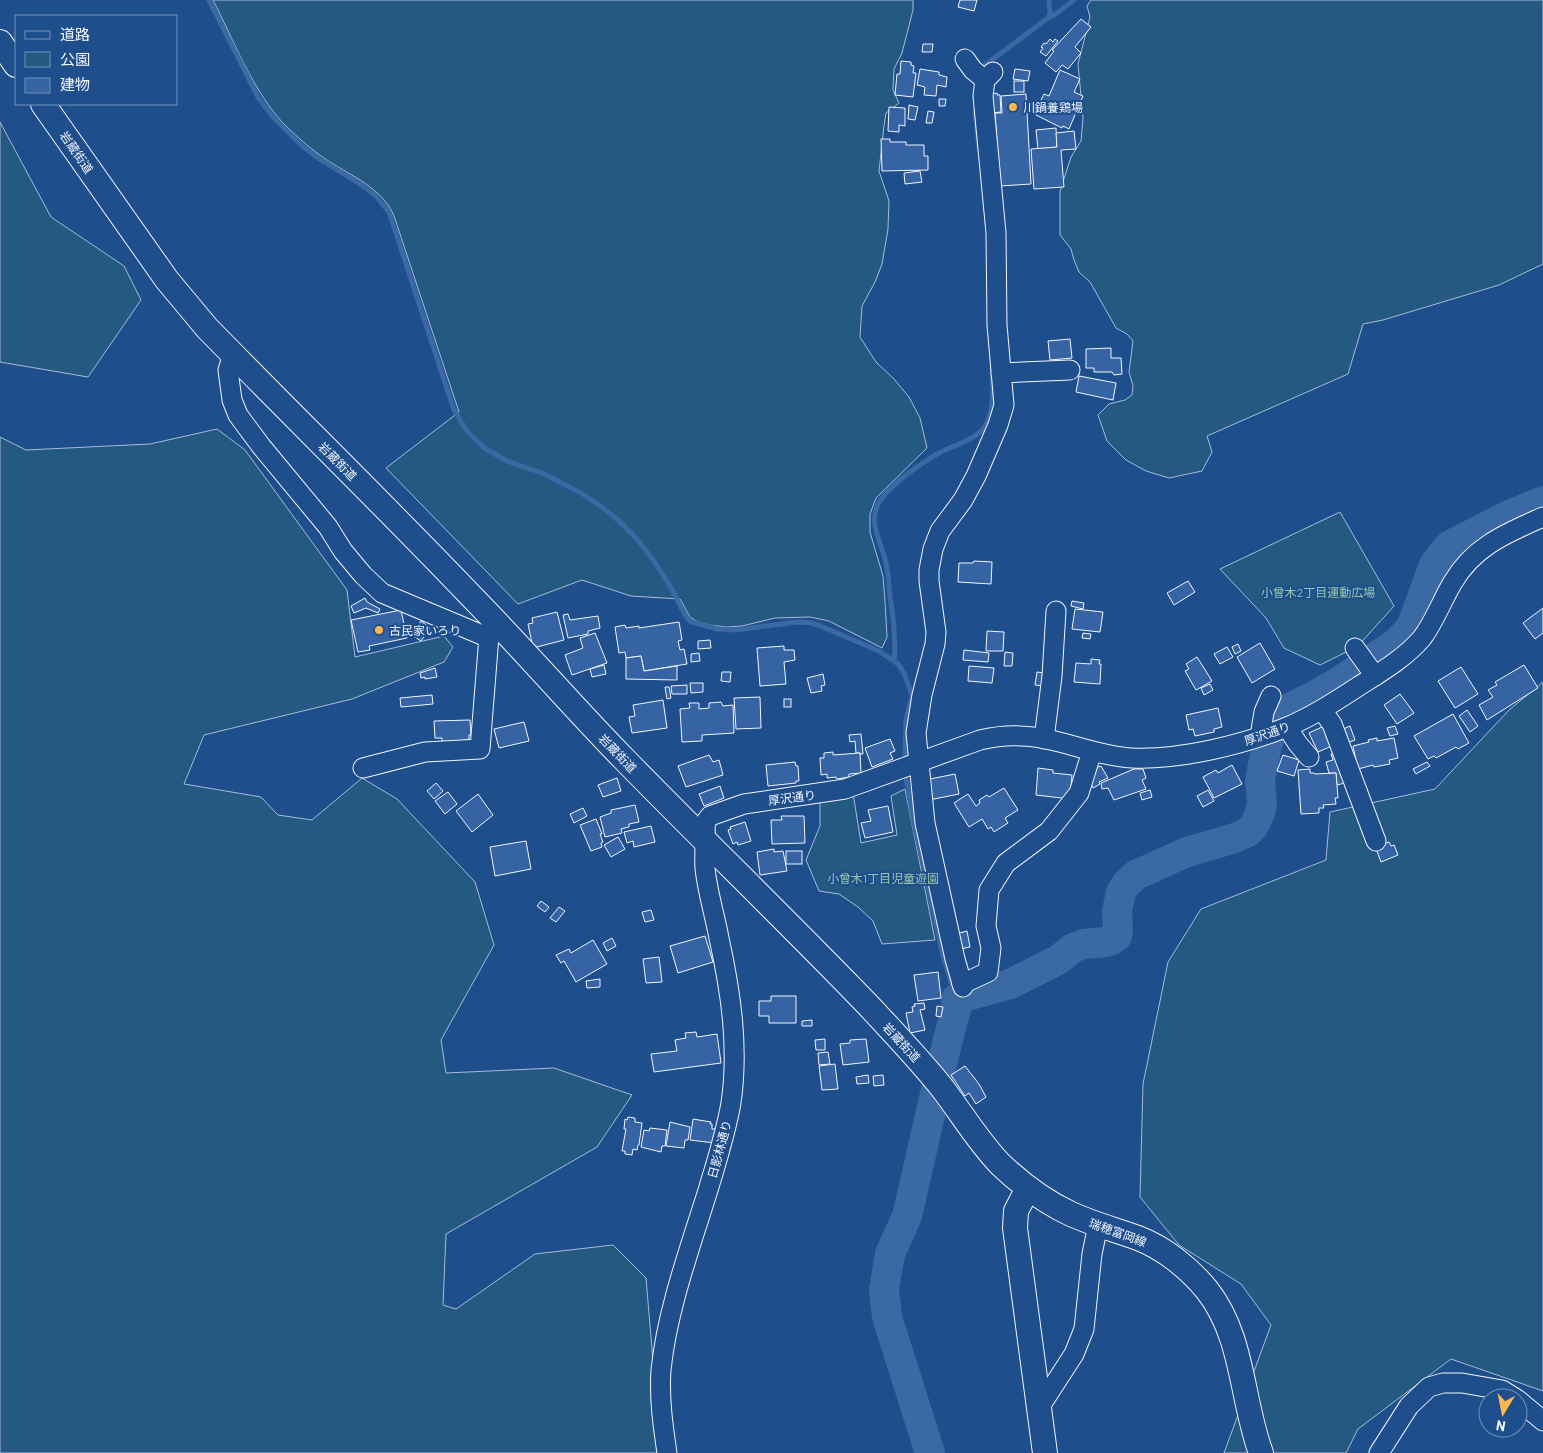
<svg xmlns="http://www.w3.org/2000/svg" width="1543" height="1453" viewBox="0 0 1543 1453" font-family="Barlow,'Noto Sans JP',sans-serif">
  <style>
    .green { fill: #245a82; stroke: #a8bbd7 }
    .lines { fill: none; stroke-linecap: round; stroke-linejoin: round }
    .stream { stroke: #3b69a3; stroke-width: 5 }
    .river { stroke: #3b69a3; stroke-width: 30 }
    .building { fill: #3563a3; stroke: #f2f6ff }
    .minor-casing { stroke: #f2f6ff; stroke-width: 21 }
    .major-casing { stroke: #f2f6ff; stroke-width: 26 }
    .minor { stroke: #1f4e8c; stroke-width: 19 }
    .major { stroke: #1f4e8c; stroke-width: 24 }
    .poi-dot { fill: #ffb74d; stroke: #1f4e8c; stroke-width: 2 }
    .labels { text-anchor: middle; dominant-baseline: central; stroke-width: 4; stroke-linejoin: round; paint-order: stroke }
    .poi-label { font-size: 12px; fill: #f2f6ff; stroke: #1f4e8c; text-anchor: start }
    .street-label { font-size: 12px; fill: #f2f6ff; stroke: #1f4e8c }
    .park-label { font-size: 12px; fill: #97c8a6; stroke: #1f4e8c }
  </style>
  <rect width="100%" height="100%" fill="#1f4e8c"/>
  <g class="green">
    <path d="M213,0H913V10L902,53L894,69L893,90L899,103L886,113L884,126L879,171L889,201L888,229L882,264L875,282L862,306L860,337L876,362L894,379L909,397L920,418L927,448L876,498L870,514V532L883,576L885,601L887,637L882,648L829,621L810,617L775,618L742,626L726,627L710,625L698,622L690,617L680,599L631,596L582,580L518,604L386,468L459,412L400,234C397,225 394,213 388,205C372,182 343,172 321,156C307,146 295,135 283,123C253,91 233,39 213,0Z"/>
    <polygon points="1091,0 1543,0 1543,264 1499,285 1383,320 1363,324 1348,374 1207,436 1212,452 1202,471 1169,478 1146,471 1126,460 1107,441 1098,415 1109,404 1125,400 1132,395 1133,386 1129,372 1133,341 1127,334 1116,328 1090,282 1079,272 1074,260 1071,249 1060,235 1060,191 1071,157 1081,141 1083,118 1078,64 1090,17 1087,6"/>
    <polygon points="0,122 51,217 124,266 141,300 88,377 0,362"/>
    <polygon points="217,429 245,450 347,590 355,657 444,636 453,647 444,662 352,699 204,735 184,784 261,797 278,815 312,820 362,778 397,799 475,882 494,945 441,1040 446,1073 554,1068 632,1095 597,1147 446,1234 443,1305 456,1309 535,1254 613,1245 646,1278 653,1361 664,1453 0,1453 0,437 26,450 150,444"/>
    <polygon points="1340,512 1394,606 1358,646 1320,665 1284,648 1266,618 1220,569"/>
    <polygon points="1543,682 1543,1391 1451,1359 1358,1429 1346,1453 1224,1453 1271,1325 1241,1284 1179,1245 1140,1197 1143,1084 1168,962 1201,909 1326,860 1330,812 1435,789 1509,710"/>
    <polygon points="905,789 935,940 882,944 873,921 858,907 839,894 819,891 806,860 820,826 820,801 853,793 861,843 897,835 891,796"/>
  </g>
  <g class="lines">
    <g class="stream">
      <polyline points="209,0 259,99 273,117 301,145 318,158 362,185 375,195 389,212 454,410 467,431 484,448 507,461 542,473 581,493 602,507 619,521 636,538 653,560 670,586 685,615 691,622 718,629 736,630 797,622 812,623 830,630 879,651 898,664 904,673 912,695 906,720 905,753 906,778 914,823 943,956 956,999"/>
      <polyline points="1048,18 1054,15 1074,0"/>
      <polyline points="980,71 985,65 1048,18 1050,13 1049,0"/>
      <polyline points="975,111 979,149"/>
      <path d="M894,661C896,642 894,623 891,604C889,590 889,576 886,563C882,543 868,524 878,504C888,486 921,463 939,453C955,444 981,440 988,420C995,403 992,385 992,367"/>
    </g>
    <polyline class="river" points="930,1453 887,1317 884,1289 890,1254 907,1216 942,1063 957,1005 956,999 1010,984 1058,960 1073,948 1084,944 1106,942 1112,940 1117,936 1118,931 1117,911 1121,892 1127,883 1136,875 1187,852 1235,838 1248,832 1254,826 1261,810 1262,802 1260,780 1267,745 1278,716 1285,710 1312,697 1340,681 1396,643 1408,631 1413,622 1434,565 1441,555 1450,545 1509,515 1543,501"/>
  </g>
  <g class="building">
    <polygon points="960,0 977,0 974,11 958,7"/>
    <polygon points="1081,19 1091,27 1075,47 1081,53 1068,69 1062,65 1056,72 1045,63 1054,51 1052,50"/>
    <polygon points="1050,39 1053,42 1055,39 1058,41 1046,56 1040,52 1043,48 1041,47 1044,43 1046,44"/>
    <polygon points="923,44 933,44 932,52 922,52"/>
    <polygon points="901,61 911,62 911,65 914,66 913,73 916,73 913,97 895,95 897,74 900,74"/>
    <polygon points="920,69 939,72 939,75 947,77 946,87 937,85 936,96 924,95 925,87 917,85"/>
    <polygon points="1015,69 1030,71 1028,81 1013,79"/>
    <polygon points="1060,70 1080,79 1074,92 1083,96 1069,129 1063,126 1062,128 1034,114 1044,94 1049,96"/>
    <rect x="1014" y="81" width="10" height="11"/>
    <polygon points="997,93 997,95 1000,95 1001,112 992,113 991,94"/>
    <polygon points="1026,94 1031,184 1000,186 995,113 1002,113 1001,96"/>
    <polygon points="939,99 946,99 945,106 939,106"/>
    <polygon points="909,105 918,107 915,120 908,119"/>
    <polygon points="889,107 905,108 905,126 899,125 899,132 888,131"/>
    <polygon points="928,111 934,112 932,123 926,123"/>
    <polygon points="1056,128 1057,147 1038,149 1036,130"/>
    <polygon points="1074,131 1076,149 1061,150 1064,187 1034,189 1031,149 1057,147 1056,133"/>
    <polygon points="881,139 890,139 890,142 906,142 906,145 924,145 924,156 928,156 928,170 882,171"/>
    <polygon points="920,171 922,182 905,184 904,173"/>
    <polygon points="1070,339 1072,358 1050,360 1048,341"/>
    <polygon points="1111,348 1111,358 1121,358 1122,374 1114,375 1112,372 1094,372 1094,368 1086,368 1086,349"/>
    <polygon points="1079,376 1116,383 1113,400 1076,392"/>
    <polygon points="974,561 992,562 991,584 958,582 959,563 973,563"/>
    <polygon points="1188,581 1195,592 1174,605 1167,593"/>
    <polygon points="365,598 367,602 380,609 378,613 366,608 354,613 351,606"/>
    <polygon points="1072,601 1084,603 1083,609 1071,606"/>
    <polygon points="1543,608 1543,633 1535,639 1523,623"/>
    <polygon points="1075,609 1103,612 1100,632 1072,629"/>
    <polygon points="401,610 407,638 369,646 370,650 358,652 351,620"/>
    <polygon points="557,612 564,640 533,648 528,624 533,623 532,618"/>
    <polygon points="568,614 570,620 598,616 600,628 588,631 588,634 568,638 563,615"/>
    <polygon points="421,621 430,628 421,641 412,635"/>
    <polygon points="679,622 682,640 678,641 680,650 684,649 687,664 644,671 641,656 626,658 625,652 619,653 615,627 625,625 626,628 639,626 639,628"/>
    <polygon points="987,631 1004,632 1003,651 986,651"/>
    <polygon points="595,633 607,663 572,675 565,655 583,648 580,638"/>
    <polygon points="1083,633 1091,634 1090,639 1082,638"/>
    <polygon points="710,640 711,648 698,649 698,641"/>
    <polygon points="1260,643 1275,669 1252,683 1237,657"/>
    <polygon points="1238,644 1241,651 1235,654 1232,647"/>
    <polygon points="784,646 784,650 794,650 795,660 784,662 786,684 760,686 757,648"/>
    <polygon points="1227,647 1233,657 1220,664 1214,654"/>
    <polygon points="964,650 989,653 988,662 963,660"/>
    <polygon points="1005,652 1013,653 1012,666 1004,666"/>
    <polygon points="699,653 700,661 691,662 691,654"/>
    <polygon points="641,656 644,671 677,666 677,680 626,679 626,658"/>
    <polygon points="1197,657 1212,681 1196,690 1185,671 1189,669 1186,664"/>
    <polygon points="1091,659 1100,660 1099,664 1101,664 1100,684 1074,682 1076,663 1091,664"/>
    <polygon points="604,665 606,674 592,677 590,669"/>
    <polygon points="1524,665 1538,688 1487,720 1479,705 1493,697 1488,690 1497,685 1495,682"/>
    <polygon points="969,666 994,668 992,683 968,681"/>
    <polygon points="1461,667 1478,694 1455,708 1438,681"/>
    <polygon points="435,668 437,677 425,679 425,677 421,678 420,673"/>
    <polygon points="722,672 731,672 730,682 721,681"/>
    <polygon points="1037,672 1045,673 1044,686 1035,685"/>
    <polygon points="823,674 825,685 821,686 822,691 811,693 807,678"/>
    <polygon points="690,683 703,683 703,692 691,693"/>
    <polygon points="1210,684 1213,690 1204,695 1201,688"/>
    <polygon points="687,685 687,694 672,694 671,686"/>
    <polygon points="665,687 669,687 671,698 667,699"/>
    <polygon points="1400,694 1414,713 1397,724 1384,705"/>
    <polygon points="432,695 433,704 401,707 400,698"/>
    <polygon points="760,697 761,728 736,729 734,698"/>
    <rect x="784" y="699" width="7" height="8"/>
    <polygon points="663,700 667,728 632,733 629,717 635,716 633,705"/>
    <polygon points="721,702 723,706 733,705 734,733 702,735 702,741 682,742 680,709 690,708 689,703 699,703 699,709 709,708 709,703"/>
    <polygon points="1218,708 1222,727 1214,729 1214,732 1195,736 1193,729 1189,730 1186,715"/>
    <polygon points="1467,710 1478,726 1470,732 1459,716"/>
    <polygon points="1453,714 1469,743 1458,749 1456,747 1436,758 1434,756 1428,759 1414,736"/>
    <polygon points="470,720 471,735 469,735 469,742 442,746 442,738 435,738 434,721"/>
    <polygon points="524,722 529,741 499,748 494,729"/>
    <polygon points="1324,726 1334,745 1318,752 1309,733"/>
    <polygon points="1350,726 1355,740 1344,744 1339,731"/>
    <polygon points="1395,726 1398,734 1390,736 1387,728"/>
    <polygon points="861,734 863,754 860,754 860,753 856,753 855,741 850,742 849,735"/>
    <polygon points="1377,738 1377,741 1394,738 1398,758 1389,760 1390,764 1374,767 1373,765 1358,769 1353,746 1369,742 1368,740"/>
    <polygon points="890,739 895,751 890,753 893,759 872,767 865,748"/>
    <polygon points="833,752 833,755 860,753 861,773 849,774 849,777 837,779 836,777 827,778 827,774 821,775 820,758 824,758 824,753"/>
    <polygon points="1338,753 1345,783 1337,785 1336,773 1329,773 1326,762 1333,760 1331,754"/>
    <polygon points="709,755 713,762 719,760 723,775 686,787 678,766"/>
    <polygon points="1283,755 1299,760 1294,776 1277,771"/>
    <polygon points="795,762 796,766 798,766 799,781 796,781 796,783 768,786 766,765"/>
    <polygon points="1427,762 1430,766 1416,774 1413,769"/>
    <polygon points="1232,765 1242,784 1214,798 1203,777 1216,770 1218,773"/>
    <polygon points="1101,766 1108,778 1099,782 1100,784 1093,788 1089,780 1093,769"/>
    <polygon points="1038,768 1053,770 1053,773 1072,775 1070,799 1036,795"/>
    <polygon points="1134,769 1143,769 1146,778 1142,780 1146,789 1114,800 1108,788 1102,789 1101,783"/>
    <polygon points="1310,769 1310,773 1314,773 1315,774 1336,773 1338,798 1335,798 1336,804 1323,805 1324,808 1319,808 1319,813 1301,814 1298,770"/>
    <polygon points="955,774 959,794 929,800 925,780"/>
    <polygon points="617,778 621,791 603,797 598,785"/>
    <polygon points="436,783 443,791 434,799 427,791"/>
    <polygon points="720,786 724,798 704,806 699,794"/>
    <polygon points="1004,788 1018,810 1005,818 1008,823 994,832 991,827 988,829 982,819 969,827 954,803 968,794 976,806 980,803 979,800 987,795 989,797"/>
    <polygon points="1150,790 1152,797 1142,800 1140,793"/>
    <polygon points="1208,790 1214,801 1203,807 1197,796"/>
    <polygon points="448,792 457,804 445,814 435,801"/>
    <polygon points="478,794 493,815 472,832 456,811"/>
    <polygon points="635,805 639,822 629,824 629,827 621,829 622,833 605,837 600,817 611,813 611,810"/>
    <polygon points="888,806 893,832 865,838 861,823 871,821 868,810"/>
    <polygon points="583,808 587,816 574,823 570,814"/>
    <polygon points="781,816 804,816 805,843 772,844 771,820 782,820"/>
    <polygon points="596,819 602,834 600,834 603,842 601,843 602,847 591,851 580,825"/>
    <polygon points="745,822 751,841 738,845 737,842 733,844 728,830 731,829 730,827"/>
    <polygon points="651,826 655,842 634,847 633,841 627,843 624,832"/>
    <polygon points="618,837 625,849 611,857 604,845"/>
    <polygon points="526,841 531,869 495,876 490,847"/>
    <polygon points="1389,842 1391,846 1394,845 1398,855 1381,862 1377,851 1380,849 1379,846"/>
    <polygon points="774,849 774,852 783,851 787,871 760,875 757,852"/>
    <rect x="786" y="851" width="16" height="13"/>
    <polygon points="541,901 549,907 545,912 537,906"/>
    <polygon points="559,907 565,911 556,922 550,918"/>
    <polygon points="651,910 654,920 645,922 642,912"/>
    <polygon points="967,931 970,947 960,949 956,934"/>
    <polygon points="705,936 713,962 678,973 670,946"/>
    <polygon points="612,938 616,946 607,951 603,943"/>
    <polygon points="593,940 607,964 576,982 564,961 561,963 556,955 569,949 571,953"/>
    <polygon points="659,957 662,982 646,983 643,959"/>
    <polygon points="938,972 941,998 918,1001 914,975"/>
    <polygon points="600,979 600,987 587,988 586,981"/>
    <polygon points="771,996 796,996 796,1023 769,1023 769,1016 759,1016 759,1001 771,1001"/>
    <polygon points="924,1003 925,1009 920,1010 925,1030 910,1033 906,1013 913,1012 912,1007 915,1006 914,1004"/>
    <polygon points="937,1006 943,1007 941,1017 936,1016"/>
    <polygon points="812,1020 812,1026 802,1026 802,1021"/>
    <polygon points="696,1032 697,1037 717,1034 721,1063 654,1072 651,1054 677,1051 675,1040 686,1038 685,1033"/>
    <polygon points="825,1039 825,1050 816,1050 815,1040"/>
    <polygon points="866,1039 869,1062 843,1065 840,1044 850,1043 850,1040"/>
    <polygon points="828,1052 830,1064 819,1065 818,1053"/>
    <polygon points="835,1064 838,1089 822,1090 819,1066"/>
    <polygon points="965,1066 979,1084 986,1097 976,1104 969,1093 965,1096 951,1075"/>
    <polygon points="868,1075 869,1083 857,1084 856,1077"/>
    <polygon points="883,1075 884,1085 874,1086 873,1076"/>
    <polygon points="628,1117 635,1118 635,1122 642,1123 639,1145 638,1145 637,1150 633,1149 632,1155 625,1154 625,1151 622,1151 626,1129 624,1129 625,1119 627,1120"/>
    <polygon points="693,1119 711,1122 710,1124 712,1124 712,1129 716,1129 715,1143 690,1140"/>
    <polygon points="670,1122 690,1127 688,1140 685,1140 684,1148 666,1146"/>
    <polygon points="650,1128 667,1130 665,1146 662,1146 661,1152 641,1147 644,1130 649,1131"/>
  </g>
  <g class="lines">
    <g class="minor-casing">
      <g id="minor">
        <polyline points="965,59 973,70 985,80"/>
        <polyline points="233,354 228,370 232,400 238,415 261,446 328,527 343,551 363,575 382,593 482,635 489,636 504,630"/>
        <polyline points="1001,373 1070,370"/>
        <polyline points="1355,648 1375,676"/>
        <polyline points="1322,710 1332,724 1376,841"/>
        <polyline points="1287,727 1298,744 1309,757"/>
        <polyline points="1260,736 1264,712 1271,696"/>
        <polyline points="1044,739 1052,676 1056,611"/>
        <polyline points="363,768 425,752 480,749 489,636"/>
        <polyline points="962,984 988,972 991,948 986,926 989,890 1006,863 1049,831 1079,793 1092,751"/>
        <polyline points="963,987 955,959 925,823 916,733 922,695 935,644 936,632 929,581 929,570 933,549 940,531 963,500 976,476 998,425 1004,405 997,325 996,233 983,96 985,80 993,72"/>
        <polyline points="1518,1400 1543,1421"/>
        <polyline points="1039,1408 1074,1354 1084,1329 1092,1254 1098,1225"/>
        <path d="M667,1453C663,1426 659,1398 661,1370C667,1310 691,1245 709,1187C717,1160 726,1132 731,1103C739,1047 731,993 719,938C715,916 707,890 705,868C704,854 706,840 705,826L707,820L710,816L744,804L845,789L980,740C993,737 1007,735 1021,736C1059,737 1094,756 1132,758C1180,760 1242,745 1287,727C1313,716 1336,701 1359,686C1381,672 1405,658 1422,638C1435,621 1442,600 1453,582C1474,546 1507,533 1543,517"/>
        <polyline points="1379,1453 1409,1406 1429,1387 1443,1383 1462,1383 1502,1390 1515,1398"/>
      </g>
    </g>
    <g class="major-casing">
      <g id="major">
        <polyline points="0,42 16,65"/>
        <path d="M43,104L167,280L207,328C295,418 386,507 473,598C525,651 573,707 624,759C705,842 789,923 869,1006C894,1033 920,1060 943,1089C962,1114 978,1141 1000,1164C1021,1184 1045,1202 1071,1214C1093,1224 1116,1230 1138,1238C1164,1248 1189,1268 1207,1290C1244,1337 1241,1399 1261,1453"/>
        <polyline points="1028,1188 1016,1211 1015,1228 1045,1453"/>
      </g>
    </g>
    <use href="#minor" class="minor"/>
    <use href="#major" class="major"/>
  </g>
  <g class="poi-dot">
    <circle cx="1013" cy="107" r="5"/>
    <circle cx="379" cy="630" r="5"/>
  </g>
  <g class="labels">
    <g class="poi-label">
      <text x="1023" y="107">川鍋養鶏場</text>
      <text x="389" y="630">古民家いろり</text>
    </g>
    <g class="street-label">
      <text transform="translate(77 152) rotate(55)">岩蔵街道</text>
      <text transform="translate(338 461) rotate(45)">岩蔵街道</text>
      <text transform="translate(1267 733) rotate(-19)">厚沢通り</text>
      <text transform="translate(618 753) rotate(46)">岩蔵街道</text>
      <text transform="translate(792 797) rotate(-7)">厚沢通り</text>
      <text transform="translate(902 1042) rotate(47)">岩蔵街道</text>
      <text transform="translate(719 1149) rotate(-75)">日影林通り</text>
      <text transform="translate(1118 1232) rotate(20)">瑞穂富岡線</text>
    </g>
    <g class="park-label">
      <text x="1318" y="592">小曾木2丁目運動広場</text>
      <text x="883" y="878">小曾木1丁目児童遊園</text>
    </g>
  </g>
  <rect x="15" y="15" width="162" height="90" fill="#1f4e8c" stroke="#7391ba"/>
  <rect x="25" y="31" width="25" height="8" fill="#1f4e8c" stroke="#7391ba"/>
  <text x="60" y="40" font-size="15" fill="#f2f6ff">道路</text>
  <rect x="25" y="52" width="25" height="15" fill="#245a82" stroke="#7391ba"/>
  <text x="60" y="65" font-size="15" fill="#f2f6ff">公園</text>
  <rect x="25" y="78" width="25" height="15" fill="#3563a3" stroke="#7391ba"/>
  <text x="60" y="90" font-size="15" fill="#f2f6ff">建物</text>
  <g transform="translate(1503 1413) rotate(190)"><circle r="24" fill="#1f4e8c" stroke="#7391ba"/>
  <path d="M0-4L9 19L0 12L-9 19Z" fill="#ffb74d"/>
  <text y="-8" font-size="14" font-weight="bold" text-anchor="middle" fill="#f2f6ff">N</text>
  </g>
</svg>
